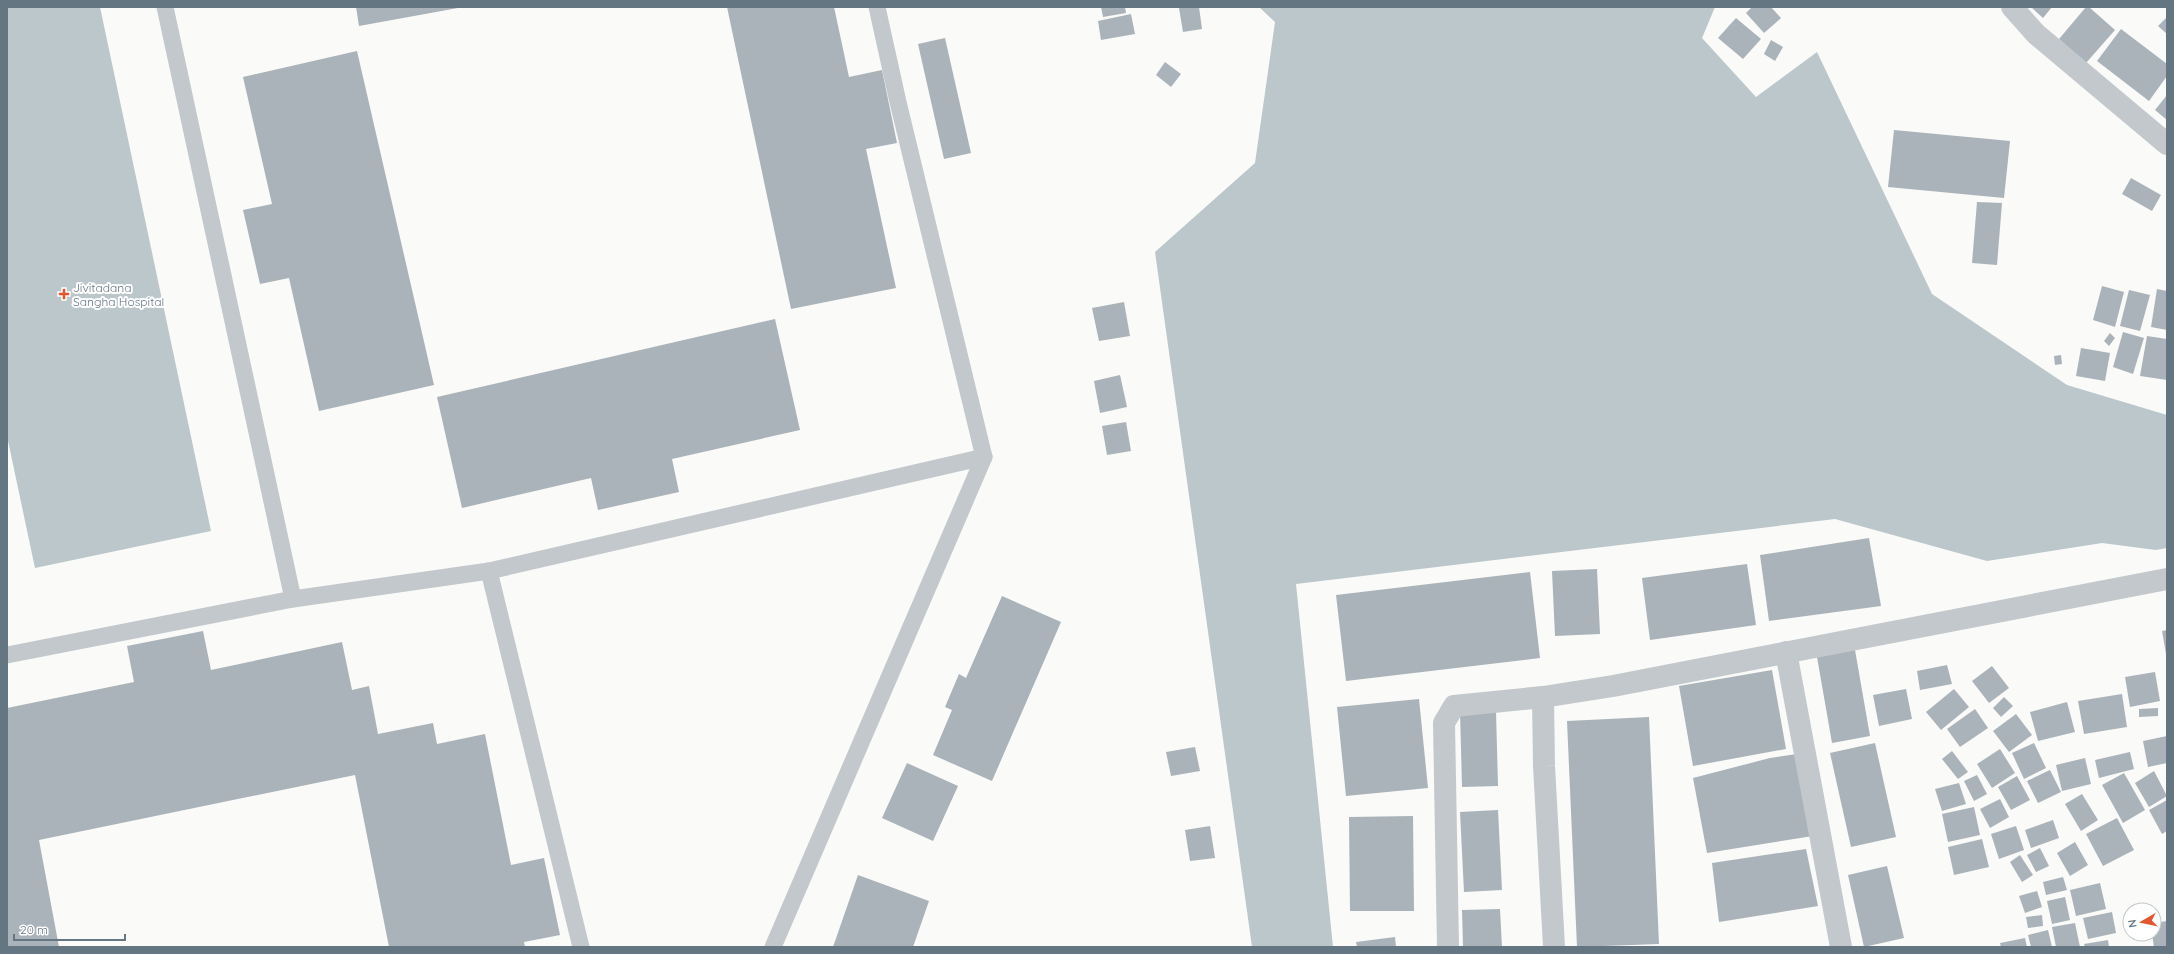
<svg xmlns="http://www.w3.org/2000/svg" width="2174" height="954" viewBox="0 0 2174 954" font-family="Quicksand,sans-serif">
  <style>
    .water { fill: #bbc7cb }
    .building { fill: #aab3b9 }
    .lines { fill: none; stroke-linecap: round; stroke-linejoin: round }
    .service { stroke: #c3c8cc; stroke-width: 17 }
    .minor { stroke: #c3c8cc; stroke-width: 22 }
    .poi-dot { fill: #e4572e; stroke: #fff; stroke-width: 1.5 }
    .labels { text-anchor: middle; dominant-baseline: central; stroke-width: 4; stroke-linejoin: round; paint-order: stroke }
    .poi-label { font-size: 12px; fill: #657683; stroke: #fff; text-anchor: start }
  </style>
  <rect width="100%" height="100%" fill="#fafaf8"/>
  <g class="water">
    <polygon points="7,7 100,7 211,531 35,568 7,436"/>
    <polygon points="1259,7 1715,7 1702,38 1756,97 1817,52 1932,294 2067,385 2167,415 2167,548 2156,550 2102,543 1987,561 1835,519 1296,584 1333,947 1252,947 1155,252 1255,163 1275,22"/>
  </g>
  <g class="building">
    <polygon points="356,7 458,7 458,8 359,26"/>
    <polygon points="727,7 834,7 849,77 882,70 897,143 866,149 896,288 791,309"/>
    <polygon points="1101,7 1125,7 1126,13 1103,17"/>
    <polygon points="1199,7 1202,29 1183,32 1179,8"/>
    <polygon points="1752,7 1771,7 1781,18 1764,33 1746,13"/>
    <polygon points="2031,7 2052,7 2043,18"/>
    <polygon points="2086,7 2089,7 2115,30 2086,63 2059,39"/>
    <polygon points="1131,14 1135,34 1101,40 1098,21"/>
    <polygon points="2167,17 2167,34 2158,26"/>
    <polygon points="1736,18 1761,39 1743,59 1718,38"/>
    <polygon points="2121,29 2167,64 2167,76 2149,101 2097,61"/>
    <polygon points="945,38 971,153 944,159 918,44"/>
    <polygon points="1771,40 1783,47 1775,61 1764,54"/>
    <polygon points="357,51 434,385 319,411 289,278 260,284 243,210 272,204 243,77"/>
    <polygon points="1165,62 1181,74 1171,87 1156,75"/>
    <polygon points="2167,95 2167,120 2155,110"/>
    <polygon points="1894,130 2010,141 2004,198 1888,187"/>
    <polygon points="2131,178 2161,195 2152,211 2122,194"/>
    <polygon points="1977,202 2002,203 1997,265 1972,263"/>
    <polygon points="2102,286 2124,292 2115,327 2093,320"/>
    <polygon points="2157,289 2167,291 2167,330 2151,327"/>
    <polygon points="2129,290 2150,295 2140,331 2120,326"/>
    <polygon points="1124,302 1130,336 1099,341 1092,308"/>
    <polygon points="775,319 800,430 672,459 679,492 598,510 591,478 462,508 437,397"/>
    <polygon points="2123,332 2144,338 2133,374 2113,367"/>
    <polygon points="2110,333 2115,338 2109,346 2104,341"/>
    <polygon points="2147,336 2167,339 2167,380 2140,376"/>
    <polygon points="2081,348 2110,353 2105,381 2076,376"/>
    <polygon points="2061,355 2062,364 2055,365 2054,356"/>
    <polygon points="1120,375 1127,407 1100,413 1094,381"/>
    <polygon points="1126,422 1131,451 1107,455 1102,426"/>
    <polygon points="1869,538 1881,606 1769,621 1760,555"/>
    <polygon points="1747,564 1756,625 1650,640 1642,578"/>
    <polygon points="1597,569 1600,634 1555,636 1552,571"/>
    <polygon points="1530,572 1540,658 1346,681 1336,595"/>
    <polygon points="1002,596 1061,622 992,781 933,755 952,710 945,707 959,674 966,678"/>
    <polygon points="2167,630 2167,654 2166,654 2162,631"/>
    <polygon points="203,631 211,670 342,642 352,690 369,686 378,734 433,723 437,744 485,734 511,865 544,858 560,935 524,942 525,947 389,947 355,775 39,840 59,947 7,947 7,708 134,682 127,646"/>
    <polygon points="1855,650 1870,736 1832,743 1817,657"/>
    <polygon points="1947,665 1952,684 1920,690 1917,671"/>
    <polygon points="1992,666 2009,688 1989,703 1972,681"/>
    <polygon points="1772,670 1786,749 1693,766 1679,686"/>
    <polygon points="2155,672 2160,701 2130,707 2125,677"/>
    <polygon points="1906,689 1912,719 1879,726 1873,695"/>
    <polygon points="1954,689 1969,707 1941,730 1926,712"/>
    <polygon points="2122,694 2127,727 2084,734 2078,701"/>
    <polygon points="2004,697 2013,706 2001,717 1993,708"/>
    <polygon points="1419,699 1428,788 1346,796 1337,707"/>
    <polygon points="2067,702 2075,732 2038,741 2030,712"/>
    <polygon points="2158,708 2158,716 2139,717 2139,709"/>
    <polygon points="1975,709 1988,728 1960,747 1947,729"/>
    <polygon points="1460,711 1496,711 1498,786 1462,787"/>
    <polygon points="2016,714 2032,735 2009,752 1993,731"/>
    <polygon points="1649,717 1659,944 1577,947 1567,721"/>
    <polygon points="2167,736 2167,763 2148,767 2143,741"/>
    <polygon points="1875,743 1896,837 1851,847 1830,753"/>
    <polygon points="2034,743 2046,768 2024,779 2012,753"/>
    <polygon points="1195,747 1200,771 1171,776 1166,752"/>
    <polygon points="2000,749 2015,773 1992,788 1977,764"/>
    <polygon points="1952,751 1968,772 1958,779 1942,759"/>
    <polygon points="2130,752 2134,769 2099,778 2095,760"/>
    <polygon points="1797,754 1813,836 1707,853 1693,778 1770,758"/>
    <polygon points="2085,758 2091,784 2062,791 2056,765"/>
    <polygon points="907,763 958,786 933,841 882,818"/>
    <polygon points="2050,770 2061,792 2038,803 2027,781"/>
    <polygon points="2154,771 2167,796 2149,807 2135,783"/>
    <polygon points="2124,773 2145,810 2123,823 2102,785"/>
    <polygon points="1977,775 1987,794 1974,801 1964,781"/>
    <polygon points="2017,776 2030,800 2011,810 1998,787"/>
    <polygon points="1959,783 1966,804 1942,811 1935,789"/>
    <polygon points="2082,794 2098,820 2081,831 2065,804"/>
    <polygon points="2000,799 2009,817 1990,828 1980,809"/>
    <polygon points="2167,800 2167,831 2162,834 2149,810"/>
    <polygon points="1974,807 1980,835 1948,842 1942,814"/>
    <polygon points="1498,810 1502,890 1464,892 1460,812"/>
    <polygon points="1413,816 1414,911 1350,911 1349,817"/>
    <polygon points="2117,818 2134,850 2103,866 2086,834"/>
    <polygon points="2053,820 2059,838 2031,848 2025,830"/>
    <polygon points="1210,826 1215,858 1190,861 1185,830"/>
    <polygon points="2016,826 2024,850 1999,859 1991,834"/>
    <polygon points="1982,839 1989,867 1954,875 1948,847"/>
    <polygon points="2075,842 2088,865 2070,876 2057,853"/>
    <polygon points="2040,848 2049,866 2036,872 2027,855"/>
    <polygon points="1806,849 1818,906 1719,922 1712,863"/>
    <polygon points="2020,855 2033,875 2022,882 2010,862"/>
    <polygon points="1887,866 1904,938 1864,947 1848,875"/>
    <polygon points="858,875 929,901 913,947 833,947"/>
    <polygon points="2063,877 2067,890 2046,895 2043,882"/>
    <polygon points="2100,883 2106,909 2076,916 2070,890"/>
    <polygon points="2037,891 2042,907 2025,913 2019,896"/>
    <polygon points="2065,897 2070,920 2052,924 2047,901"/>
    <polygon points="1500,909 1502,947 1463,947 1462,910"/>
    <polygon points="2112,912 2116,933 2088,939 2083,918"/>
    <polygon points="2042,915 2043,926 2028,928 2026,917"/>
    <polygon points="2167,921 2167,947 2154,947 2152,934 2154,934 2154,923"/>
    <polygon points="2075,923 2080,947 2056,947 2052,927"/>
    <polygon points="2048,930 2052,947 2031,947 2028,935"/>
    <polygon points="1395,937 1396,947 1357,947 1356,942"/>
    <polygon points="2025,938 2027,947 2001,947 2000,943"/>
    <polygon points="2108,940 2109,947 2085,947 2084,944"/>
  </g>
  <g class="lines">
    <g class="service">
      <polyline points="165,7 293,599"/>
      <polyline points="489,571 581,947"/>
      <polyline points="7,655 293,599 489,571 984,457 898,102 877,7"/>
      <polyline points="773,947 984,457"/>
    </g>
    <g class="minor">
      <polyline points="2012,7 2036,34 2167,144"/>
      <polyline points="1786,652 1841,947"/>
      <polyline points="1448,947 1444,723 1454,706 1543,697"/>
      <polyline points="1554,947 1544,766 1543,697 1613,686 2167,579"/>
    </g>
  </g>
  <path class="poi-dot" d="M62 288h4v4h4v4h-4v4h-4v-4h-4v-4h4z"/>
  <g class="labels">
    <g class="poi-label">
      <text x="73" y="287">Jivitadana<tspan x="73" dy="14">Sangha Hospital</tspan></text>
    </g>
  </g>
  <rect width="2174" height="954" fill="none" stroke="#657683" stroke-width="16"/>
  <g transform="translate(2142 922) rotate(261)"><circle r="19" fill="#ffffff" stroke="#c1c8cd"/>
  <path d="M0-3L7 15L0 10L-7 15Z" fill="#e4572e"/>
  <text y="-6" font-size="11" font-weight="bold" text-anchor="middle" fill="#657683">N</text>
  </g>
  <path d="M14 934v6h111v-6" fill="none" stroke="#657683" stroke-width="2"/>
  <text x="20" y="934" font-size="12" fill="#657683" stroke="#ffffff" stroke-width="3" paint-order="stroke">20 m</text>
</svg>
